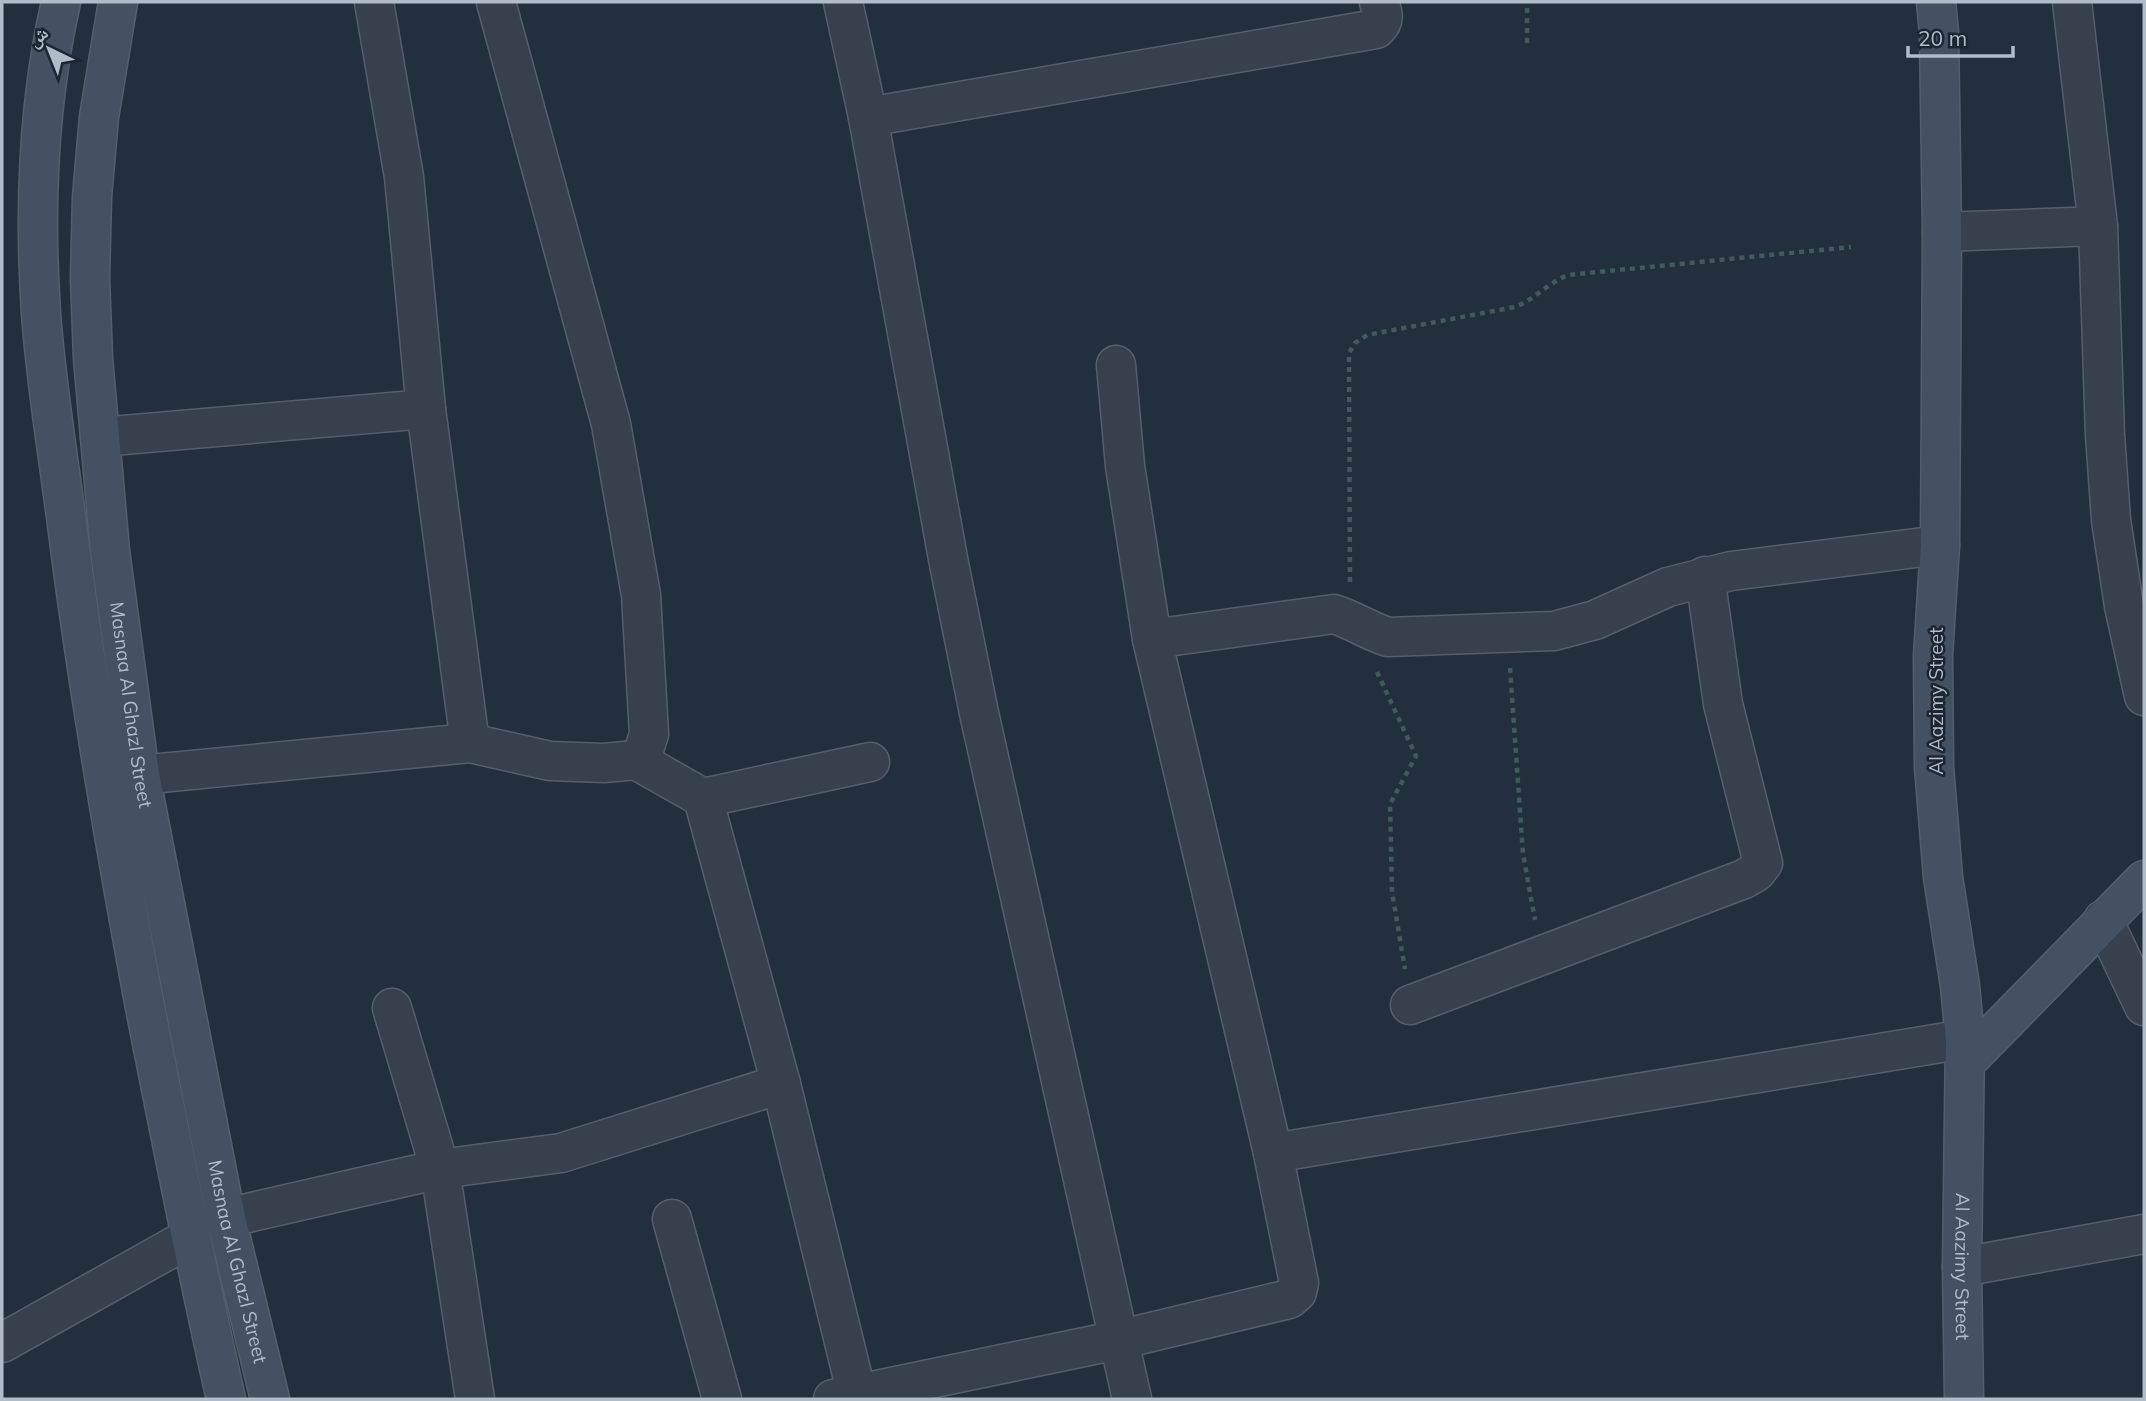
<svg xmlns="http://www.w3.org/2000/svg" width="2146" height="1401" viewBox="0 0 2146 1401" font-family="Mulish,'Noto Naskh Arabic',sans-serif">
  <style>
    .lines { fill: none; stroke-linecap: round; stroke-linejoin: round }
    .street-casing { stroke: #545f6b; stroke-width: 41 }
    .secondary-casing { stroke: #545f6b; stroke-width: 41 }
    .path { stroke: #415a5b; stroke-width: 4.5; stroke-dasharray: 5 5; stroke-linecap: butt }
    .street { stroke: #36414d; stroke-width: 38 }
    .secondary { stroke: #435161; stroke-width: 38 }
    .labels { text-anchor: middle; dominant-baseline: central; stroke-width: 5; stroke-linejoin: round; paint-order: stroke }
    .street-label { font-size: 19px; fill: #b1bcc9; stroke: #1b2632 }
  </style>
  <rect width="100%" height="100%" fill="#22303d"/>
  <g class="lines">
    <g class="street-casing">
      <g id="street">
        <polyline points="374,2 404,177 426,409 470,743"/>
        <polyline points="496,2 611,424 641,595 649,734 644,750 636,760"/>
        <polyline points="843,2 868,117 949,564 979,713 1132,1399"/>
        <polyline points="2072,2 2098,226 2105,435 2111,520 2124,606 2144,696"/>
        <path d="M868,117L1376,29C1386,20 1383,13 1379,2"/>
        <polyline points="1942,232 2098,226"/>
        <polyline points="100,437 426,409"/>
        <path d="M1152,639L1334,614C1353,620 1369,631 1388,637L1554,631L1595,620L1668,587L1731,571L1940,545"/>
        <polyline points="140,775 470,743 550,761 604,763 636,760 703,798 870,762"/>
        <polyline points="703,798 781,1084 858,1399"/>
        <polyline points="2103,920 2144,1006"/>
        <polyline points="1410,1005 1744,879 1756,872 1763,863 1723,704 1705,576"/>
        <polyline points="392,1008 440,1169 475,1399"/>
        <polyline points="1273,1153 1965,1039"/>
        <polyline points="226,1218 440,1169 561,1153 781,1084"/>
        <polyline points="672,1219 722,1399"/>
        <polyline points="1962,1267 2144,1234"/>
        <polyline points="2,1343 189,1238"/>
        <polyline points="833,1399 1118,1340 1289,1299 1297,1292 1299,1283 1273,1153 1152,639 1125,466 1116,365"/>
      </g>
    </g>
    <g class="secondary-casing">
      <g id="secondary">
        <path d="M61,2C38,103 34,209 41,313C46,385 59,460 68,532C88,690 115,846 144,1002C170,1135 196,1267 226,1399"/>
        <path id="s1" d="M118,2L99,117L92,197L90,278L93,358L110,551L140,775L226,1218L270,1399"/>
        <path id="s2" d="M1936,2L1939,33L1942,232L1940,545L1933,656L1934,767L1943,877L1960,986L1965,1039L1962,1267L1964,1399"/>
        <polyline points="1966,1062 2144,880"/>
      </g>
    </g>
    <g class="path">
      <polyline points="1527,43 1527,2"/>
      <path d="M1350,582L1349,353L1355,343L1367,335L1515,307C1535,299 1548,283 1568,275L1851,247"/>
      <polyline points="1510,668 1523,854 1535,920"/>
      <polyline points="1377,672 1416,756 1390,804 1392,892 1405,969"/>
    </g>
    <use href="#street" class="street"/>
    <use href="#secondary" class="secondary"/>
  </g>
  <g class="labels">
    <g class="street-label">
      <text transform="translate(1936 701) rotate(-90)">Al Aazimy Street</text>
      <text stroke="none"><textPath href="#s1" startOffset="707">Masnaa Al Ghazl Street</textPath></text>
      <text stroke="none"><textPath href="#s1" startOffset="1274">Masnaa Al Ghazl Street</textPath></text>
      <text stroke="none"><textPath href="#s2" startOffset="1267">Al Aazimy Street</textPath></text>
    </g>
  </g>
  <rect width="2146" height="1401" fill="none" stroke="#b1bcc9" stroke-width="7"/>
  <g transform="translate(49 49) rotate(317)" stroke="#1b2632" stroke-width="5" paint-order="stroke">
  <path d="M0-5L12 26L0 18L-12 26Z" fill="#b1bcc9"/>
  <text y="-10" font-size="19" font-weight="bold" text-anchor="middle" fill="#b1bcc9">ش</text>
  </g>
  <path d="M1908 46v10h105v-10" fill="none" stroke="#b1bcc9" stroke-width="3.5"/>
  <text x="1918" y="46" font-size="21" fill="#b1bcc9" stroke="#1b2632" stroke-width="5" paint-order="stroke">20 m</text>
</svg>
